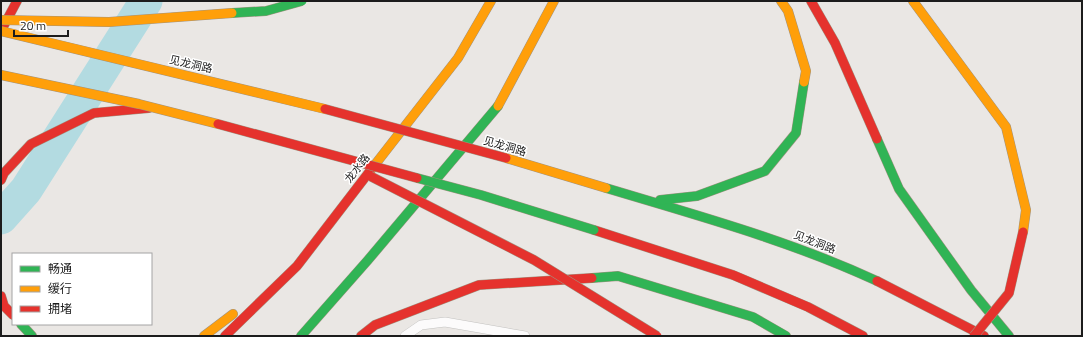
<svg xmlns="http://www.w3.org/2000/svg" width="1083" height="337" viewBox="0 0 1083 337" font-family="'Titillium Web','Noto Sans SC',sans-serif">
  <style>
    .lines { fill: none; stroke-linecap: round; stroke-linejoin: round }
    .river { stroke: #b3dbe1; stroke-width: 33 }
    .lane-casing { stroke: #c3c2c0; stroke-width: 10 }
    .fast-casing { stroke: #a09381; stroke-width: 10 }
    .slow-casing { stroke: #a09381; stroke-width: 10 }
    .jam-casing { stroke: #a09381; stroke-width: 10 }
    .lane { stroke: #fcfbfb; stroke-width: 9 }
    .fast { stroke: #30b455; stroke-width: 9 }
    .slow { stroke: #ff9f0a; stroke-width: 9 }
    .jam { stroke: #e5322d; stroke-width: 9 }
    .fast-bridge-casing { stroke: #a09381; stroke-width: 10; stroke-linecap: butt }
    .slow-bridge-casing { stroke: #a09381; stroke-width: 10; stroke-linecap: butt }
    .jam-bridge-casing { stroke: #a09381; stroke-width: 10; stroke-linecap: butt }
    .fast-bridge { stroke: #30b455; stroke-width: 9 }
    .slow-bridge { stroke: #ff9f0a; stroke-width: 9 }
    .jam-bridge { stroke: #e5322d; stroke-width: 9 }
    .labels { text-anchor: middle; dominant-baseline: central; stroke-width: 3; stroke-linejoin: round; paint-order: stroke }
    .street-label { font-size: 11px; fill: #1c1c1c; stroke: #fff }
  </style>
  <rect width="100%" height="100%" fill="#eae7e4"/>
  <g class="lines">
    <polyline class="river" points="1,218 26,190 146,1"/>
    <g class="lane-casing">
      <polyline id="lane" points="405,336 421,325 445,322 525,336"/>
    </g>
    <g class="fast-casing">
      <g id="fast">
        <polyline points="877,139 899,189 971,290 1009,336"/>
        <path d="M606,188C699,216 788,240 877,281"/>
        <polyline points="660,200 697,196 765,171 796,133 804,82"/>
        <polyline points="592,278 618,276 753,317 786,336"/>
        <polyline points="21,324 32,336"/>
        <polyline points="301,336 368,260 498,106"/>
      </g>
    </g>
    <g class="slow-casing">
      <g id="slow">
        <polyline points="781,1 788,11 806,71 804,82"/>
        <polyline points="913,1 1006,127 1026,210 1023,232"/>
        <polyline points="498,106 554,1"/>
        <polyline points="370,171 458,58 491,1"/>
        <polyline points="204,336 233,314"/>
      </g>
    </g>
    <g class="jam-casing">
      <g id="jam">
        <polyline points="811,1 835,43 877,139"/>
        <polyline points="1,31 17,1"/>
        <polyline points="1,180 4,173 31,144 94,113 149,108"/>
        <polyline points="594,230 733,275 808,307 863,336"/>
        <polyline points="877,281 984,336"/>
        <polyline points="1,296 4,306 13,315"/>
        <polyline points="225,336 297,266 370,171"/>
        <polyline points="361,336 375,325 479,285 592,278"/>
      </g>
    </g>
    <use href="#lane" class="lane"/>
    <use href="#fast" class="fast"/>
    <use href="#slow" class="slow"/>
    <use href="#jam" class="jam"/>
    <g class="fast-bridge-casing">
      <g id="fast-bridge">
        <polyline points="232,13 266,11 302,1"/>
        <polyline points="417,178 481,195 594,230"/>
      </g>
    </g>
    <g class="slow-bridge-casing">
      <g id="slow-bridge">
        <polyline points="1,20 109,22 232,13"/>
        <polyline points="1,31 325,109"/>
        <polyline points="1,75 139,104 218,124"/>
        <polyline points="506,158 606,188"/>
      </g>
    </g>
    <g class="jam-bridge-casing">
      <g id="jam-bridge">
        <polyline points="325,109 506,158"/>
        <polyline points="218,124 417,178"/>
        <polyline points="370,176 534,260 657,336"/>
        <polyline points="974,336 1009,293 1023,232"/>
      </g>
    </g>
    <use href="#fast-bridge" class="fast-bridge"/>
    <use href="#slow-bridge" class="slow-bridge"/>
    <use href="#jam-bridge" class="jam-bridge"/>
  </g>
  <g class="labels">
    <g class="street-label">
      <text transform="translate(191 64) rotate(13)">见龙洞路</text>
      <text transform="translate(505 146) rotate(16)">见龙洞路</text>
      <text transform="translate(357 168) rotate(-52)">龙水路</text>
      <text transform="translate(815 242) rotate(21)">见龙洞路</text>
    </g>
  </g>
  <rect width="1083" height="337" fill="none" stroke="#1c1c1c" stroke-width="4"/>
  <rect x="12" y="253" width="140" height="72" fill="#ffffff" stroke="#a4a4a4"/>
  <rect x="20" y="266" width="20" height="6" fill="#30b455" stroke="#a4a4a4"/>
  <text x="48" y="273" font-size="12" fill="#1c1c1c">畅通</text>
  <rect x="20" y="286" width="20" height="6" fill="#ff9f0a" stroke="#a4a4a4"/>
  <text x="48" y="293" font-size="12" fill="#1c1c1c">缓行</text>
  <rect x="20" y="306" width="20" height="6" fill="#e5322d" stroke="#a4a4a4"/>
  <text x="48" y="313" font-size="12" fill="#1c1c1c">拥堵</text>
  <path d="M14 30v6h54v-6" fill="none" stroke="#1c1c1c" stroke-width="2"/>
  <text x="20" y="30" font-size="12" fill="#1c1c1c" stroke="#ffffff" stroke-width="3" paint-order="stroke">20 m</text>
</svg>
